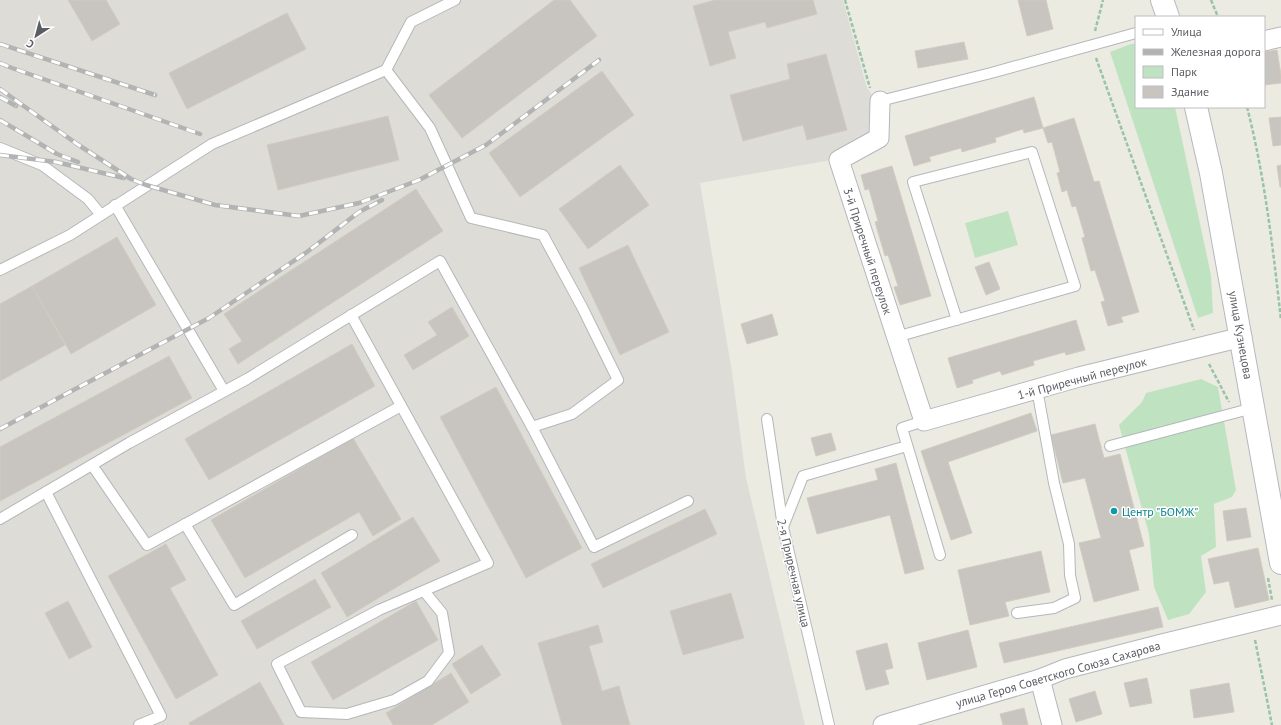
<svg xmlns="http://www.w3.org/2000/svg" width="1281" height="725" viewBox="0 0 1281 725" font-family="'PT Sans',sans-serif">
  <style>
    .industrial { fill: #dedcd6 }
    .green { fill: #bfe3c1 }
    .building { fill: #c8c4bf; stroke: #d1ccc0 }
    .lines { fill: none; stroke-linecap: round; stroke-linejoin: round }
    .lane-casing { stroke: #b4b7bc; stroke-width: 12 }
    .street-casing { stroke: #b4b7bc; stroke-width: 21 }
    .secondary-casing { stroke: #b5b8be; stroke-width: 24 }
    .path { stroke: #99c3a7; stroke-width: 2.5; stroke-dasharray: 4 2; stroke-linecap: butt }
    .lane { stroke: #fff; stroke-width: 10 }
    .street { stroke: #fff; stroke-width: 19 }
    .secondary { stroke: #fff; stroke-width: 22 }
    .rail-casing { stroke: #b2b3b3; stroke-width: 4.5 }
    .rail { stroke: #fff; stroke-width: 3; stroke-dasharray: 9; stroke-linecap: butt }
    .culture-dot { fill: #0f9aa8; stroke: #fff; stroke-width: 1.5 }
    .labels { text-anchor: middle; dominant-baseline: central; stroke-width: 3; stroke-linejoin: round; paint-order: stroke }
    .street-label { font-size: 12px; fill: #5a5d62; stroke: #fff }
    .culture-label { font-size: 12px; fill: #0d838f; stroke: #fff; text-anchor: start }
  </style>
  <rect width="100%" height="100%" fill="#ecebe2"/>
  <polygon class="industrial" points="0,0 843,0 867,88 878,102 878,137 837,159 700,183 732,372 746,478 805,725 0,725"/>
  <g class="green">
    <polygon points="1131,44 1136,44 1136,107 1175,107 1211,275 1213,313 1198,318 1110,52"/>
    <polygon points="1008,211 1018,245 975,258 965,223"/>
    <polygon points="1201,379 1218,387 1236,490 1232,497 1214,504 1216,547 1201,556 1206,592 1189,614 1168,620 1154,587 1149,534 1119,425 1142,402 1146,393"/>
  </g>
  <g class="building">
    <polygon points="68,0 106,0 120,24 92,41"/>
    <polygon points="554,0 570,0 597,36 462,138 429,95"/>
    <polygon points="715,0 813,0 817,14 767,28 765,22 728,32 736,58 710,66 693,6"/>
    <polygon points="1018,0 1046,0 1053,29 1027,36"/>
    <polygon points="287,13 306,49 187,109 169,73"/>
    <polygon points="964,42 968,59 918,68 915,51"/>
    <polygon points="1277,50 1281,75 1281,83 1264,85 1264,52"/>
    <polygon points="826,54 847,130 807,140 803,125 743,141 730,95 790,79 787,64"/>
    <polygon points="602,71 634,115 520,197 489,153"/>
    <polygon points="1034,97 1043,128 1024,133 1023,129 995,138 996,142 962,152 961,148 929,157 931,161 914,166 905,136"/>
    <polygon points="388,116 399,160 278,190 267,145"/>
    <polygon points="1281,117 1281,145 1273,146 1269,118"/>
    <polygon points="1074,118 1094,182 1099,181 1139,312 1121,317 1123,322 1108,326 1101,302 1105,301 1095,270 1091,271 1082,238 1085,237 1076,206 1072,207 1067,190 1062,192 1057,173 1060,172 1052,142 1048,143 1043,128"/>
    <polygon points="620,165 649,205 588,249 559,209"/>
    <polygon points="1281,165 1281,187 1280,187 1277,166"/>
    <polygon points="892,166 931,296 900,305 894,287 898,286 888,255 885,256 875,222 878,221 869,189 865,190 861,175"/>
    <polygon points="416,189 443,231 238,364 229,349 242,341 224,314"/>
    <polygon points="117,237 156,305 71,354 32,286"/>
    <polygon points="628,245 669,332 620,355 579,268"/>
    <polygon points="989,262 1000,289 986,295 975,267"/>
    <polygon points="32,286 65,345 0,381 0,304"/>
    <polygon points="452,307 469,336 413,370 404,355 437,335 428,322"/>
    <polygon points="772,314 778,335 747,344 741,324"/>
    <polygon points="1076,320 1085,350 1066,355 1065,352 1033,361 1034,365 1002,375 1000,371 972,380 973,383 957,388 948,358"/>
    <polygon points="352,344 375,386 209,480 185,439"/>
    <polygon points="169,356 192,398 0,501 0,447"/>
    <polygon points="496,387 582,548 526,578 440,417"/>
    <polygon points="1031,413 1037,431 948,462 972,533 951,540 921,451"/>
    <polygon points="1095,424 1104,458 1120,454 1144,546 1129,550 1139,590 1094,602 1079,543 1101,538 1085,478 1063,483 1051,435"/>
    <polygon points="831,433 836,450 816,456 811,438"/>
    <polygon points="353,438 401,519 373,536 359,512 245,578 211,520"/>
    <polygon points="896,463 924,569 905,574 890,515 817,534 807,498 878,480 875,469"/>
    <polygon points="1246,508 1251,537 1227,541 1223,511"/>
    <polygon points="705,509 717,534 603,588 591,564"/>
    <polygon points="413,517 440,561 347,617 321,573"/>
    <polygon points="166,544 186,580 170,588 218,675 176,699 108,576"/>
    <polygon points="1258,548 1269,600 1235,608 1229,581 1214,584 1208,559"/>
    <polygon points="1041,551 1050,592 1005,602 1009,616 970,625 958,570"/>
    <polygon points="315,579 331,607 257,649 241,621"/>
    <polygon points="731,593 744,638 683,655 670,611"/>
    <polygon points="68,601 92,647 69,659 45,613"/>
    <polygon points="416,601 438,640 333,700 311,662"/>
    <polygon points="1158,607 1163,627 1004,663 999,643"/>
    <polygon points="598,625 603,642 589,646 602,691 619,686 630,725 562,725 538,643"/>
    <polygon points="968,630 977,667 927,680 918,643"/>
    <polygon points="887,643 893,668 885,670 889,684 866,690 856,651"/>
    <polygon points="482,645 501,675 471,694 452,664"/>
    <polygon points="451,673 469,702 432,725 393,725 386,713"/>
    <polygon points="1147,678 1152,703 1130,707 1124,683"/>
    <polygon points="260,682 284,725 190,725 189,723"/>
    <polygon points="1229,683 1234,712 1194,718 1190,690"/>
    <polygon points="1095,691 1102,714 1076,722 1069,699"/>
    <polygon points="1024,708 1028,725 1003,725 1000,714"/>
  </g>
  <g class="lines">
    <g class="lane-casing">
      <g id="lane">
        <polyline points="386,70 430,128 471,218 543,235 582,307 618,380 572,414 532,427 594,547 688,501"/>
        <polyline points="880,101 991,73 1136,33"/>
        <polyline points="0,148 42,165 88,199 101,215"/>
        <polyline points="115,205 224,391"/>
        <polyline points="0,270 70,235 212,144 386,70 411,22 455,0"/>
        <polyline points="351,315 488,563 379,610 277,664 301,712 347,714 394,700 428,681 449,653 442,613 424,591"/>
        <polyline points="896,337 1075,286 1032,152 913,182 957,320"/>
        <polyline points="767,419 783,527 829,725"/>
        <polyline points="924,421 902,428 940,555"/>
        <polyline points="1110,446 1253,408"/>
        <polyline points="92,465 147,545 401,406"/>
        <polyline points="46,492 161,716 139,725"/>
        <polyline points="0,519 129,443 247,379 440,261 532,427"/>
        <polyline points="185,524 234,605 352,535"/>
        <polyline points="783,527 803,476 907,446"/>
        <polyline points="1017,613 1054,608 1075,598 1070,575 1069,544 1054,483 1037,389"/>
      </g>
    </g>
    <g class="street-casing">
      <g id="street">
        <polyline points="1264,41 1281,37"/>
        <polyline points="880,101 879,138 839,160 924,421 1079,377 1242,337"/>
        <polyline points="1040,679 1052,725"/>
        <polyline points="883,725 1040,679 1065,669 1162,644 1281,615"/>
      </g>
    </g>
    <g class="secondary-casing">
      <g id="secondary">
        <polyline points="1162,0 1168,17"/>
        <polyline points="1196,107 1211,173 1281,563"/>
      </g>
    </g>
    <g class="path">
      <polyline points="845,0 870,88"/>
      <polyline points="1211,0 1218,17"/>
      <polyline points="1095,31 1103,0"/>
      <polyline points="1096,58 1194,330"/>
      <path d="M1247,107C1265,177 1273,249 1281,320"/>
      <polyline points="1209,364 1229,402"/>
      <polyline points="1268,578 1272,600"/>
      <polyline points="1255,640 1272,725"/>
    </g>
    <use href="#lane" class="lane"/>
    <use href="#street" class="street"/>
    <use href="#secondary" class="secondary"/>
    <g class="rail-casing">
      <g id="rail">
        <polyline points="0,44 155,95"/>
        <polyline points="0,63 12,68 200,134"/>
        <polyline points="0,89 77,144 131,179 146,185 215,205 299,216 359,203 419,180 486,145 599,60"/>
        <polyline points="0,97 16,106"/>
        <polyline points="0,120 57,154 78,162"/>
        <polyline points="0,155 56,162 124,178"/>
        <polyline points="0,429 209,318 307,252 359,212 382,200"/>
      </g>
    </g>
    <use href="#rail" class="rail"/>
  </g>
  <circle class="culture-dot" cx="1114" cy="511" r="4"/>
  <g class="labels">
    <g class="street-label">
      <text transform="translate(868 251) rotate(72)">3-й Приречный переулок</text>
      <text transform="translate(1241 335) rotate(80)">улица Кузнецова</text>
      <text transform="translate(1082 378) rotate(-15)">1-й Приречный переулок</text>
      <text transform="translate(794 573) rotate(77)">2-я Приречная улица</text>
      <text transform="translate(1058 674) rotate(-16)">улица Героя Советского Союза Сахарова</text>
    </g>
    <g class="culture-label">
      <text x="1122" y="511">Центр "БОМЖ"</text>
    </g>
  </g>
  <rect x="1135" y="16" width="130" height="92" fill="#ffffff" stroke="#bdbec0"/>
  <rect x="1143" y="29" width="20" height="6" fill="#ffffff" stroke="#bdbec0"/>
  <text x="1171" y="36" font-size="12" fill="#5a5d62">Улица</text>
  <rect x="1143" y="49" width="20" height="6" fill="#b2b3b3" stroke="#bdbec0"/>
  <text x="1171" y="56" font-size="12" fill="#5a5d62">Железная дорога</text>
  <rect x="1143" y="66" width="20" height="12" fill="#bfe3c1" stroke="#bdbec0"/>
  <text x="1171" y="76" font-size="12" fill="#5a5d62">Парк</text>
  <rect x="1143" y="86" width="20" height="12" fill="#c8c4bf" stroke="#bdbec0"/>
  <text x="1171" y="96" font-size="12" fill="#5a5d62">Здание</text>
  <g transform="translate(36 36) rotate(216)" stroke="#ffffff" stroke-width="3" paint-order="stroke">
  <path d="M0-3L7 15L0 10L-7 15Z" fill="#5a5d62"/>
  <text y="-6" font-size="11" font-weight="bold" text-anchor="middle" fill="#5a5d62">С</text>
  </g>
</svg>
